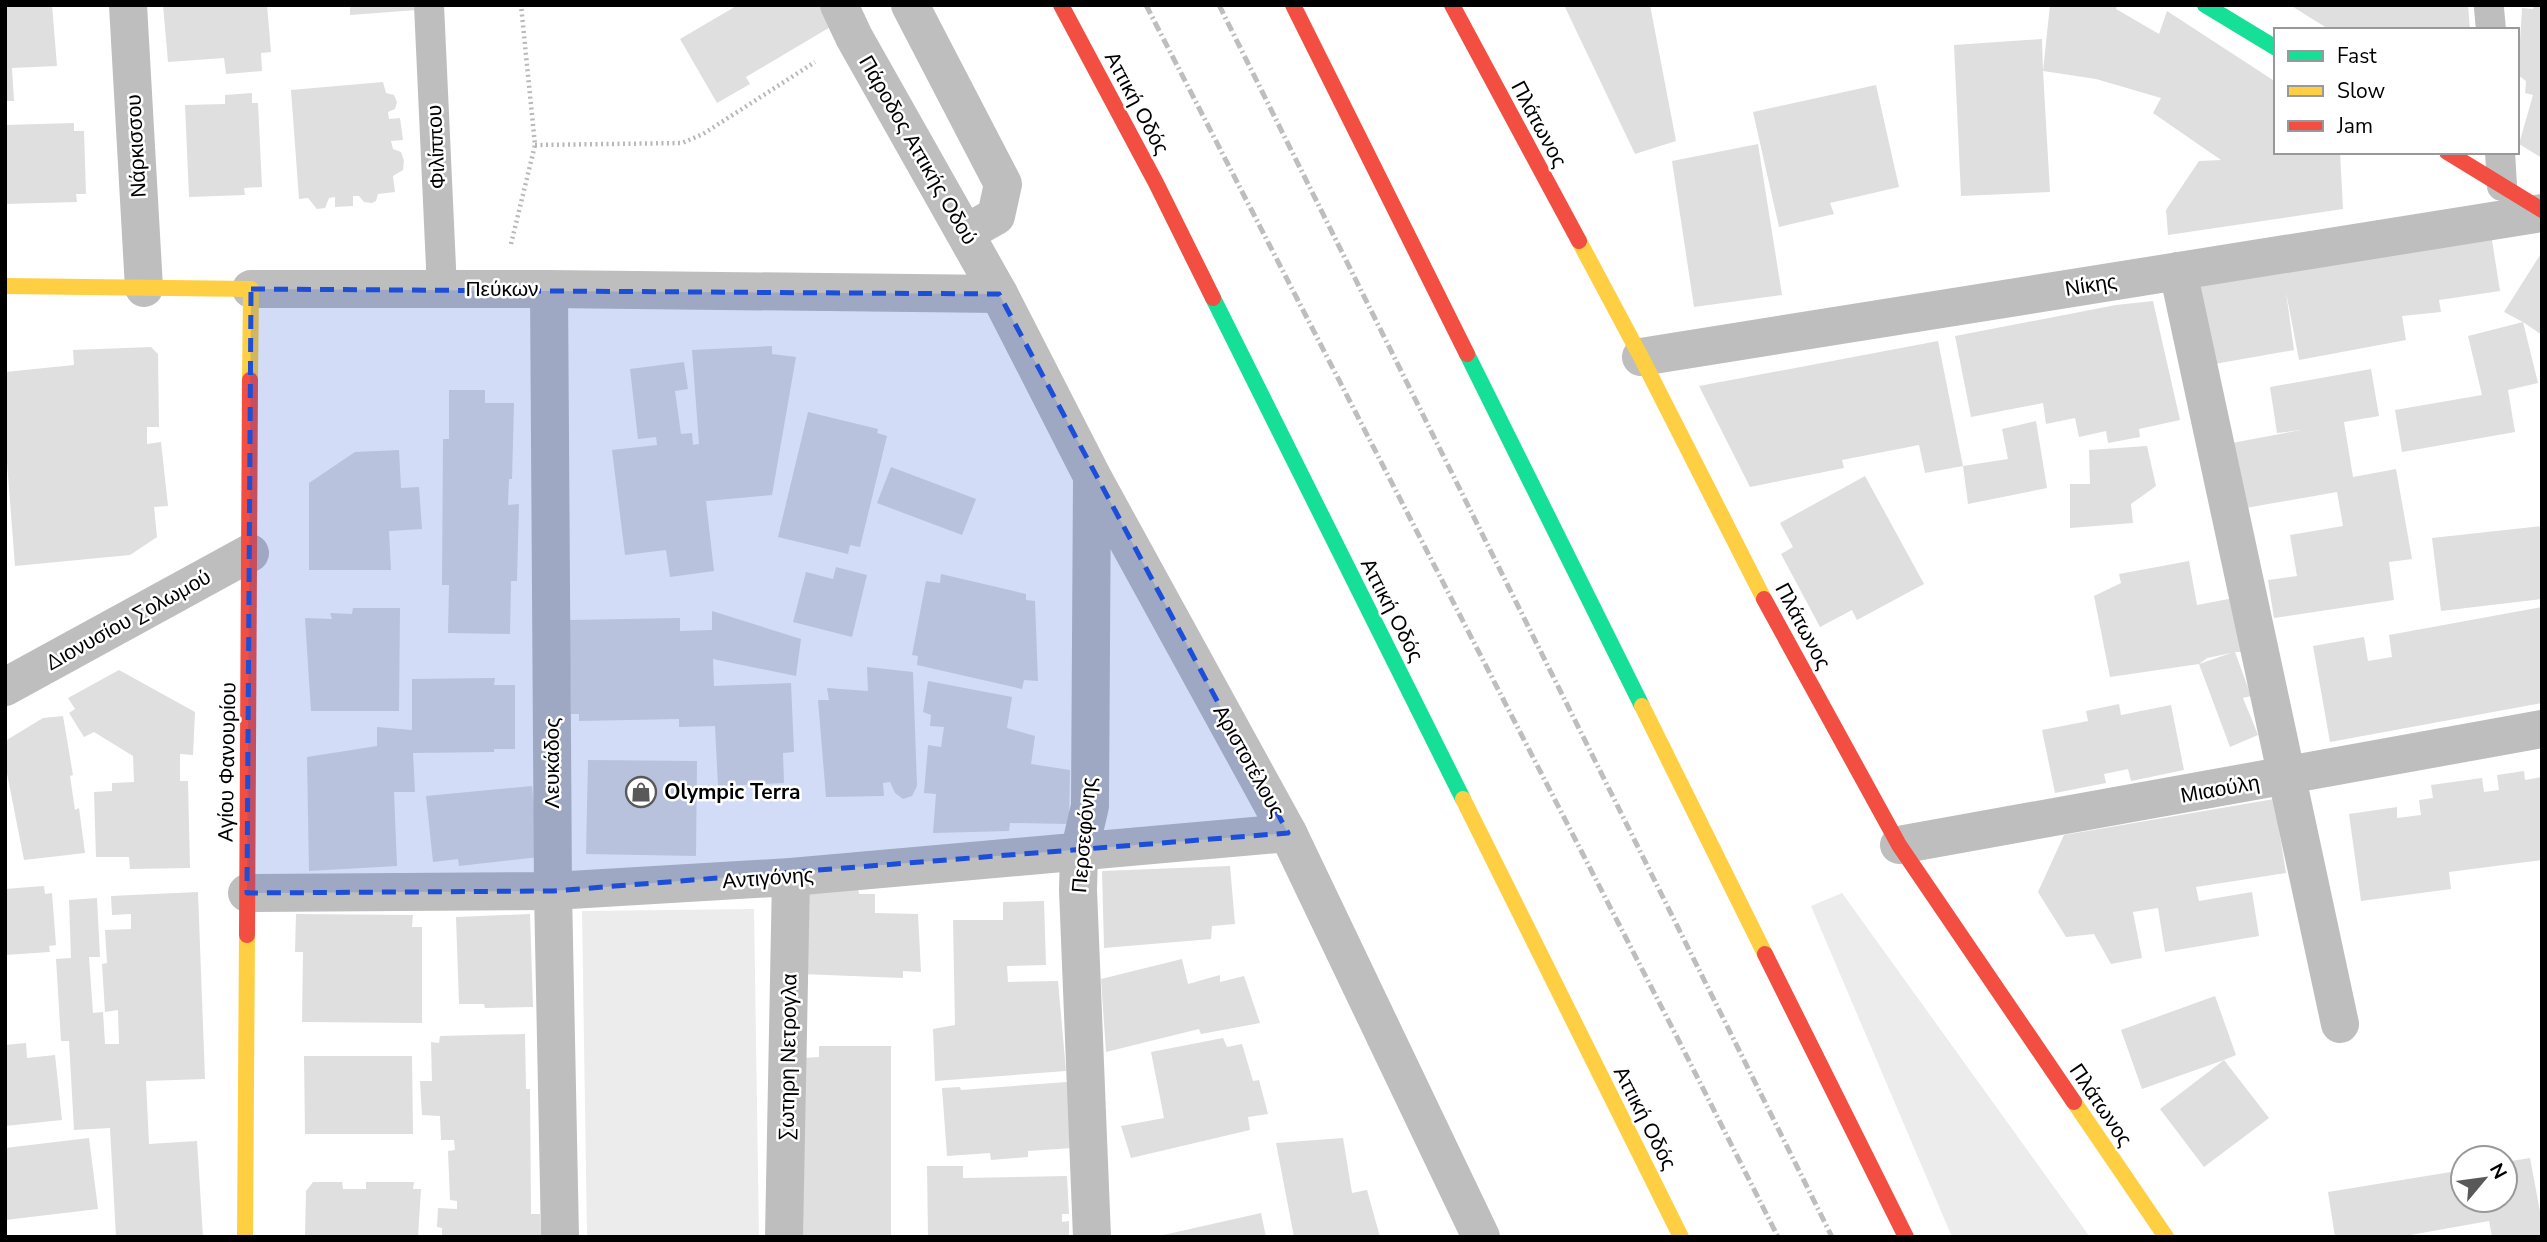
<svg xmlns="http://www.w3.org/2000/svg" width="2547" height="1242" viewBox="0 0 2547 1242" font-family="'Nunito Sans',sans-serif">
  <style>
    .green { fill: #ececec }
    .building { fill: #dfdfdf }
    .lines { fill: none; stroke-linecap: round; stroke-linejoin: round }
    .path { stroke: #b9b9b9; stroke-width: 4.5; stroke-dasharray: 2 3.5; stroke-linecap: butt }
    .lane { stroke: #bebebe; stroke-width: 30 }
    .street { stroke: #bebebe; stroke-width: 38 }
    .fast { stroke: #16e098; stroke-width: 16 }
    .slow { stroke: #ffcf43; stroke-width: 16 }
    .jam { stroke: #f24e42; stroke-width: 16 }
    .rail { stroke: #bebebe; stroke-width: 5; stroke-dasharray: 10 3.5 2 3.5; stroke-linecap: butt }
    .marked { fill: #1d4ed8; fill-opacity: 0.2; stroke: #1d4ed8; stroke-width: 5; stroke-dasharray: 14 9; stroke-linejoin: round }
    .labels { text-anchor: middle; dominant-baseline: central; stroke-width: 5; stroke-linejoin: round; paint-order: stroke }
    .street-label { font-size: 21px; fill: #000; stroke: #fff }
    .poi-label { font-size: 21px; font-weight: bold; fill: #000; stroke: #fff; text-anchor: start }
  </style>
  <rect width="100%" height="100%" fill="#fff"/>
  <g class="green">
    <polygon points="1842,893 2090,1237 1952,1237 1811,906"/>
    <polygon points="754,909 759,1237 587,1237 582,911"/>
  </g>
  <g class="building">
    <polygon points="5,5 52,5 57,66 12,68 14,101 5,101"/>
    <polygon points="163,5 267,5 271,52 261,53 262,71 226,74 224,58 168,62"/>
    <polygon points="350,5 417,5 417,10 350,15"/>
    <polygon points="738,5 820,5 832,26 746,77 750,84 717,103 680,39"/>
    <polygon points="1564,5 1650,5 1676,141 1635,154"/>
    <polygon points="2050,5 2117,5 2116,9 2159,34 2167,11 2276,82 2276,152 2340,152 2343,209 2168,235 2166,210 2199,161 2221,160 2153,113 2161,98 2096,79 2043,71 2050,192 1961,196 1954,45 2042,39 2043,71"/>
    <polygon points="2290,5 2468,5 2470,30 2330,30"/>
    <polygon points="2534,5 2542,5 2542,158 2519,144 2533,95 2525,93 2526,81 2518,75 2522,8 2533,9"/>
    <polygon points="383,82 386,93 394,95 397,102 395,109 388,112 389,119 400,118 403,140 391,141 393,149 401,152 404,161 403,170 393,176 395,192 378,194 376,201 372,203 364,202 359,196 353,196 353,206 335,207 335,197 329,198 325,208 317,209 308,198 299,199 291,90"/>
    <polygon points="1876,85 1899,187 1830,203 1834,214 1779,227 1753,112"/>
    <polygon points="252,93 252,103 258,103 262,187 244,188 245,195 189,197 185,105 225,104 225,95"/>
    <polygon points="74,123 74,131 84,131 86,194 76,194 77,202 5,204 5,125"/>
    <polygon points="1758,144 1782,295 1694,307 1672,161"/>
    <polygon points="2491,234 2500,291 2439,300 2441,312 2402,316 2406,340 2299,360 2286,292 2294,350 2209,365 2194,280"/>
    <polygon points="2540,255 2542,256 2542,335 2523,322 2538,383 2508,390 2515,432 2402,452 2395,410 2482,395 2468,336 2523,322 2504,312"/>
    <polygon points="2153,301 2180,420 2139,429 2140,437 2108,443 2106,431 2079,437 2075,418 2046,424 2043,403 1971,417 1955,336 2116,305"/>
    <polygon points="1938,341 1963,466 1925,473 1919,445 1842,460 1844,468 1750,487 1699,386"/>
    <polygon points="772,346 772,354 796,357 772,495 706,501 714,571 670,577 666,550 625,555 612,450 657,445 656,437 638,439 630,369 684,362 688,389 675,391 681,434 692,433 693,445 699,444 692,350"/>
    <polygon points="151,347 158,354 159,427 147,427 147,444 161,442 168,506 154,507 157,537 130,555 15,566 5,437 5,372 74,365 73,350"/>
    <polygon points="2371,369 2379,416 2344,422 2353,477 2396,469 2412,559 2389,562 2394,600 2274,618 2268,580 2297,576 2290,535 2343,526 2337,492 2229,511 2216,446 2301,430 2277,433 2270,387"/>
    <polygon points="449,390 485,390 485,403 514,403 512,479 509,479 508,505 519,504 517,581 511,581 510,634 448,633 449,585 442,585 443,439 449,439"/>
    <polygon points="808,412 878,429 877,433 887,436 860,547 850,545 848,554 778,537"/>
    <polygon points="2036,421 2047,488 1968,504 1963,466 2008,459 2002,429"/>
    <polygon points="2147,446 2156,486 2131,504 2133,523 2070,528 2070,484 2090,484 2089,450"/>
    <polygon points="399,450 401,488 419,487 422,529 389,531 391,570 309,570 309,483 355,452"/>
    <polygon points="891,467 976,499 962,535 877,503"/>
    <polygon points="1865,476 1924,584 1857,620 1852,610 1820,627 1781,554 1793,547 1780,523"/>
    <polygon points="2542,526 2542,599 2441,611 2432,538"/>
    <polygon points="2189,561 2197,605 2234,598 2244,652 2235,652 2251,696 2243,698 2258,735 2230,747 2199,664 2231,653 2207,658 2199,664 2110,677 2094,596 2121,583 2119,574"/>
    <polygon points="836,567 867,575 852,637 793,622 806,572 833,579"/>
    <polygon points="941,574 1026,594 1026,600 1035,601 1038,681 1024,680 1022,689 917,665 918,656 912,655 926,581 940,583"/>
    <polygon points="2542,607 2542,703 2330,742 2313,646 2364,637 2368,661 2392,657 2389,635"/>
    <polygon points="353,608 400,608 399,711 311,711 305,618 332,619 330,613 352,614"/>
    <polygon points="712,611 801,639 796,676 713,659 714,686 791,683 794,752 783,753 784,783 718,786 715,726 679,727 679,719 579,721 579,714 571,714 569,620 680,618 680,631 712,630"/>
    <polygon points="867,667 913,672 917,786 912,796 903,799 895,793 890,782 883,783 884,796 826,797 818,700 829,700 827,688 868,691"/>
    <polygon points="119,670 195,712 193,755 180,754 180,781 188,781 190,868 130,869 129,857 96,857 94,792 112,791 112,783 134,782 133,756 94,732 84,737 69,713 75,709 68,698"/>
    <polygon points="495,678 494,685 515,685 515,749 494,749 494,752 413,753 415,792 394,792 397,866 309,871 307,757 377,746 377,727 412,730 412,679"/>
    <polygon points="928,681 1012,697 1007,728 1035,736 1031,764 1070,770 1069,824 1010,823 1009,831 933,833 936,794 924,793 928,745 941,747 944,727 930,726 931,715 923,712"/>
    <polygon points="2119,704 2121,715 2171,705 2184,770 2131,781 2128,769 2104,774 2106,783 2055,793 2042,730 2088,721 2086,711"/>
    <polygon points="63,716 73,775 70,776 75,810 79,808 85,853 24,860 5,763 5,741 43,718"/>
    <polygon points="588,760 697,761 696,856 586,854"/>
    <polygon points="2524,771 2525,780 2542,777 2542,860 2449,872 2451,889 2361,901 2349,814 2397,807 2397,818 2421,815 2419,800 2433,798 2431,785 2482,778 2484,792 2499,790 2497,775"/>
    <polygon points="532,786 539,857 459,866 458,859 433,862 426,796"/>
    <polygon points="2274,799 2286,873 2196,887 2199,901 2252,892 2259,936 2165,952 2158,908 2133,912 2142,958 2111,964 2094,934 2066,937 2038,892 2064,835"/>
    <polygon points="1230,866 1235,924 1212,926 1211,939 1104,948 1102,871"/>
    <polygon points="44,886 45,894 52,893 56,945 49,946 50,952 5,955 5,889"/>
    <polygon points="799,888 858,888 859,894 875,894 875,913 918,914 921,972 903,971 903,978 801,974"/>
    <polygon points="198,892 205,1079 146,1081 149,1144 197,1141 203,1237 116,1237 110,1128 74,1130 69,1041 61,1041 56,959 71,958 69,900 97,898 100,957 89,957 93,1013 103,1012 105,1044 119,1044 118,1010 105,1012 102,964 107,963 105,930 131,929 131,914 112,915 111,896"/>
    <polygon points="1044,901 1046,965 1007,966 1008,982 1058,981 1066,1071 935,1081 933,1029 955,1025 953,920 1003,920 1003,902"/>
    <polygon points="296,914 413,915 412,927 422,927 422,1023 302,1022 303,952 295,952"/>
    <polygon points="530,914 533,1007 485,1008 484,1004 459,1004 456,917"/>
    <polygon points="1182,959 1188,984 1220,975 1220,982 1244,976 1260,1023 1201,1034 1199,1029 1106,1052 1101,979"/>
    <polygon points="2215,996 2236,1055 2224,1060 2269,1118 2204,1167 2160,1109 2224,1060 2142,1089 2121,1030"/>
    <polygon points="525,1034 526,1089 530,1089 531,1214 540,1214 541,1237 442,1237 442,1228 437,1227 438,1208 457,1209 457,1201 450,1200 448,1151 455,1150 454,1140 441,1140 440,1116 422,1115 420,1081 432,1081 431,1042 439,1043 440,1036"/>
    <polygon points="1223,1038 1227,1047 1242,1044 1253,1081 1259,1080 1268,1114 1248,1117 1250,1130 1131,1158 1121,1126 1164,1118 1151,1052"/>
    <polygon points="26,1043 27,1058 55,1055 62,1120 5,1126 5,1045"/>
    <polygon points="819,1046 891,1046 891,1237 800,1237 800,1058 819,1057"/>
    <polygon points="304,1056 412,1056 413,1134 305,1134"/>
    <polygon points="1067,1082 1072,1148 1028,1151 1028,1157 991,1160 990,1153 947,1156 942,1088 960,1087 961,1090"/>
    <polygon points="89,1138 98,1209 5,1220 5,1148"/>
    <polygon points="1343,1138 1352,1193 1367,1190 1380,1237 1294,1237 1276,1143"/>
    <polygon points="2530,1158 2542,1222 2542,1237 2492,1237 2489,1221 2399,1237 2335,1237 2328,1192 2463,1170 2463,1200 2505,1200 2505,1162"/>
    <polygon points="927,1166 963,1166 963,1178 1067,1176 1069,1214 1062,1214 1062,1222 1069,1221 1069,1237 928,1237"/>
    <polygon points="313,1182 342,1182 343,1189 366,1189 366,1182 414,1182 413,1189 421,1189 418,1237 305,1237 306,1191"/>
    <polygon points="1261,1213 1266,1237 1159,1237 1159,1236"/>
  </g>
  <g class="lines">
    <g class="path">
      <polyline points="535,145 682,143 703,134 815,62"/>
      <polyline points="511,244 535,145 521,5"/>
    </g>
    <g class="lane">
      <polyline points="429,5 442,289"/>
      <polyline points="2489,8 2491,30"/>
      <polyline points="2500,152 2502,186"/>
    </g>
    <g class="street">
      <polyline points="128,5 144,288"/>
      <polyline points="839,5 854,37 999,294 1092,476 1288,833 1481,1237"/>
      <polyline points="910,5 1003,184 996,216 966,233"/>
      <polyline points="2178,271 2340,1024"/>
      <polyline points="251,289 549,289 999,294"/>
      <polyline points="549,289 553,891 560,1237"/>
      <polyline points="1641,357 2542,213"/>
      <polyline points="1092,478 1090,806 1079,853 1078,890 1092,1237"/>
      <polyline points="5,687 250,553"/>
      <polyline points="1899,845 2542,729"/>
      <polyline points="247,893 553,891 791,877 1288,833"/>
      <polyline points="784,1237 791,877"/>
    </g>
    <g class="fast">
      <polyline points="2205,5 2276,48"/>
      <polyline points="1213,298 1463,799"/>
      <polyline points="1467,354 1642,706"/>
    </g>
    <g class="slow">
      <polyline points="1579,241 1641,357 1764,599"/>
      <polyline points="5,286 251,289 250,380"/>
      <polyline points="1642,706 1765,954"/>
      <polyline points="1463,799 1681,1237"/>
      <polyline points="2074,1102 2166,1237"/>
      <polyline points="245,1237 247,935"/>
    </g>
    <g class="jam">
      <polyline points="1061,5 1156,183 1213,298"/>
      <polyline points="1293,5 1467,354"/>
      <polyline points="1452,5 1579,241"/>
      <polyline points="2447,152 2542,210"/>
      <polyline points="1764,599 1899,845 2074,1102"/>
      <polyline points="247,935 250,380"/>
      <polyline points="1765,954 1906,1237"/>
    </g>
    <g class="rail">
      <polyline points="1146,5 1680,1043 1778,1237"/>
      <polyline points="1219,5 1832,1237"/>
    </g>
  </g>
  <path class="marked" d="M251,289L999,294L1288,833L553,891L247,893Z"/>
  <defs>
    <g id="shop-ring" transform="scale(1.575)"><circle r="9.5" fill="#fff" stroke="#595959" stroke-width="1.5"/><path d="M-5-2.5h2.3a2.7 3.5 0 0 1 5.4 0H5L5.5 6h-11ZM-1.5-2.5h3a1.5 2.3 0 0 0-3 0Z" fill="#595959"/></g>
  </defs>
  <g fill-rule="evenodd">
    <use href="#shop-ring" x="641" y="792"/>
  </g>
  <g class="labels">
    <g class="street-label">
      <text transform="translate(1137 103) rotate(62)">Αττική Οδός</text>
      <text transform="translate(1539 124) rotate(62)">Πλάτωνος</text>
      <text transform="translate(136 146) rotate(-93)">Νάρκισσου</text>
      <text transform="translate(436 147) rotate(-93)">Φιλίππου</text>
      <text transform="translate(918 150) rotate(60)">Πάροδος Αττικής Οδού</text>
      <text transform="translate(2091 285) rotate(-9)">Νίκης</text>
      <text x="502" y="289">Πεύκων</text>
      <text transform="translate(1392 610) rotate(63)">Αττική Οδός</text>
      <text transform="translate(128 620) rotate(-29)">Διονυσίου Σολωμού</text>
      <text transform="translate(1803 626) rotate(62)">Πλάτωνος</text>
      <text transform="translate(1249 761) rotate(61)">Αριστοτέλους</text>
      <text transform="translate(227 762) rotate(-89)">Αγίου Φανουρίου</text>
      <text transform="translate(552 763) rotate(-90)">Λευκάδος</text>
      <text transform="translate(2220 789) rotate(-10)">Μιαούλη</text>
      <text transform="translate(1084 835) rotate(-85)">Περσεφόνης</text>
      <text transform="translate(768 878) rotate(-4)">Αντιγόνης</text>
      <text transform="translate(788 1057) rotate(-89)">Σωτηρη Νετρογλα</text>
      <text transform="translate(2101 1105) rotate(56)">Πλάτωνος</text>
      <text transform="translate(1645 1118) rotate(63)">Αττική Οδός</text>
    </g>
    <g class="poi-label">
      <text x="664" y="792">Olympic Terra</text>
    </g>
  </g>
  <rect width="2547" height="1242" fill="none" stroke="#000000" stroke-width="14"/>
  <rect x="2274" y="28" width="245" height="126" fill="#ffffff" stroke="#999999" stroke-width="2"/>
  <rect x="2288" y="51" width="35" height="10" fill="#16e098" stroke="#999999" stroke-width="2"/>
  <text x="2337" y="63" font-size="21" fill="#000000">Fast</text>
  <rect x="2288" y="86" width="35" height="10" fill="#ffcf43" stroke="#999999" stroke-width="2"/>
  <text x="2337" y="98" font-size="21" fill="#000000">Slow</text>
  <rect x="2288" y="121" width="35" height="10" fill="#f24e42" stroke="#999999" stroke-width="2"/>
  <text x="2337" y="133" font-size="21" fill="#000000">Jam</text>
  <g transform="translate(2484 1179) rotate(61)"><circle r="33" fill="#ffffff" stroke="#999999" stroke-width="2"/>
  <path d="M0-5L12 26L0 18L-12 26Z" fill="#595959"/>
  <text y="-10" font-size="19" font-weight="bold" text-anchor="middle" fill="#000000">N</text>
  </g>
</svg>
